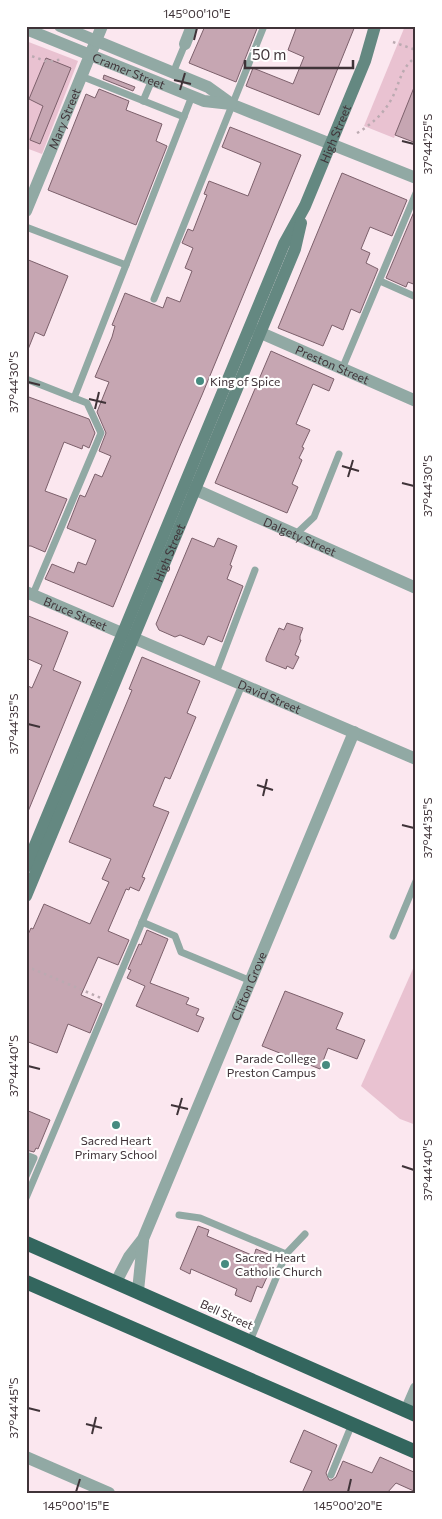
<svg xmlns="http://www.w3.org/2000/svg" width="442" height="1519" viewBox="0 0 442 1519" font-family="Commissioner,sans-serif">
  <style>
    .green { fill: #e9c2d1 }
    .building { fill: #c6a6b2; stroke: #7c606b }
    .lines { fill: none; stroke-linecap: round; stroke-linejoin: round }
    .path { stroke: #bbaab1; stroke-width: 2.5; stroke-dasharray: 2.5 4; stroke-linecap: butt }
    .service { stroke: #91a9a4; stroke-width: 7 }
    .minor { stroke: #91a9a4; stroke-width: 12 }
    .tertiary { stroke: #91a9a4; stroke-width: 12 }
    .secondary { stroke: #648881; stroke-width: 12 }
    .trunk { stroke: #33665e; stroke-width: 14 }
    .ticks { fill: none; stroke: #3f3338; stroke-width: 2 }
    .poi-dot { fill: #468b80; stroke: #fff; stroke-width: 2 }
    .labels { text-anchor: middle; dominant-baseline: central; stroke-width: 4.5; stroke-linejoin: round; paint-order: stroke }
    .street-label { font-size: 12px; fill: #3f3338; stroke: #fff }
    .poi-label { font-size: 12px; fill: #3f3338; stroke: #fff; text-anchor: start }
    .neatline { fill: none; stroke: #3f3338; stroke-width: 2 }
    .ticks-label { font-size: 12px; text-anchor: middle; fill: #3f3338 }
  </style>
  <rect width="100%" height="100%" fill="#fbe7ef"/>
  <g class="green">
    <polygon points="405,26 416,26 416,85 394,138 364,126"/>
    <polygon points="26,41 78,61 42,154 26,148"/>
    <polygon points="416,962 416,1125 400,1119 361,1086"/>
  </g>
  <g class="building">
    <polygon points="205,26 258,26 236,82 189,63"/>
    <polygon points="297,26 355,26 319,115 246,86 253,68 293,84 304,57 288,50"/>
    <polygon points="46,58 71,68 40,144 30,140 43,106 29,99"/>
    <polygon points="104,75 135,87 133,91 103,79"/>
    <polygon points="415,85 416,85 416,143 395,135"/>
    <polygon points="99,89 129,101 126,110 162,124 156,141 167,146 136,225 48,190 86,94 95,98"/>
    <polygon points="230,127 301,155 202,395 179,448 113,607 45,579 52,564 74,573 78,562 86,565 96,540 67,528 80,495 85,497 95,474 102,477 111,456 99,451 106,433 97,412 109,382 95,377 112,337 115,326 112,325 125,293 163,308 167,297 180,302 192,271 185,268 193,248 182,243 188,229 193,231 207,195 204,194 209,181 248,196 261,163 222,147"/>
    <polygon points="342,173 407,200 392,236 370,227 361,249 370,253 366,263 378,269 360,313 351,309 343,330 332,325 323,346 278,328"/>
    <polygon points="416,207 416,285 408,282 406,287 386,278"/>
    <polygon points="26,259 68,276 44,336 35,332 27,352"/>
    <polygon points="271,351 334,379 329,391 313,384 296,424 310,430 302,447 304,448 299,458 302,460 292,484 298,487 287,513 215,483"/>
    <polygon points="26,396 89,419 95,433 89,448 83,445 82,449 64,442 45,491 67,499 45,552 31,546 26,546"/>
    <polygon points="192,538 214,547 218,538 237,546 230,565 232,566 227,579 243,586 222,642 208,636 204,645 180,635 175,637 159,630 156,624"/>
    <polygon points="26,615 68,632 53,670 81,682 27,814 26,685 32,688 42,665 26,658"/>
    <polygon points="287,623 303,628 300,636 300,640 301,640 295,655 299,657 293,669 287,666 286,669 266,661 266,658 279,628 284,630"/>
    <polygon points="142,657 200,681 187,713 196,717 170,779 165,777 153,806 169,812 142,877 145,878 139,891 130,887 129,890 126,889 108,931 129,940 118,965 98,957 81,995 102,1004 90,1033 68,1024 57,1053 26,1041 26,939 31,928 33,929 44,904 90,924 109,882 102,879 111,859 69,842 132,690 129,689"/>
    <polygon points="147,930 168,939 150,983 189,998 186,1004 199,1009 196,1015 204,1018 198,1032 136,1006 145,986 127,978 131,970 128,969 139,944 141,945"/>
    <polygon points="285,991 343,1013 336,1029 365,1040 357,1059 328,1048 320,1069 262,1046"/>
    <polygon points="26,1110 50,1120 38,1149 36,1148 34,1152 26,1150"/>
    <polygon points="198,1226 209,1230 207,1236 254,1256 256,1249 268,1254 264,1263 272,1266 262,1288 257,1286 251,1302 235,1295 237,1289 191,1269 190,1274 180,1269"/>
    <polygon points="304,1430 337,1445 326,1473 329,1480 332,1480 336,1477 343,1461 372,1473 380,1457 416,1473 416,1492 396,1483 387,1493 302,1493 312,1471 290,1462"/>
  </g>
  <g class="lines">
    <g class="path">
      <polyline points="415,26 416,27"/>
      <polyline points="393,42 413,49 416,48"/>
      <polyline points="26,54 48,62 63,59"/>
      <polyline points="26,131 29,142"/>
      <path d="M357,133C371,125 383,114 391,100C400,84 400,68 416,57"/>
      <polyline points="26,966 101,998"/>
    </g>
    <g class="service">
      <polyline points="173,73 185,44"/>
      <polyline points="81,76 184,117"/>
      <polyline points="143,101 152,80"/>
      <polyline points="26,227 126,265"/>
      <polyline points="380,281 416,297"/>
      <polyline points="154,299 264,26"/>
      <polyline points="342,369 416,193"/>
      <polyline points="26,379 87,403 101,433 33,594"/>
      <polyline points="74,398 192,96"/>
      <polyline points="296,534 314,517 339,454"/>
      <polyline points="216,673 255,570"/>
      <polyline points="142,922 175,936 181,952 251,981"/>
      <polyline points="393,936 416,881"/>
      <polyline points="26,1155 34,1158 26,1176"/>
      <polyline points="26,1198 242,685"/>
      <polyline points="179,1215 200,1218 286,1254 305,1234"/>
      <polyline points="250,1341 286,1254"/>
      <polyline points="331,1475 352,1424"/>
    </g>
    <g class="minor">
      <polyline points="185,44 192,26"/>
      <path id="s1" d="M26,211L102,26"/>
      <path id="s2" d="M252,329L416,401"/>
      <path id="s3" d="M185,485L416,588"/>
      <path id="s4" d="M26,592L416,759"/>
      <path id="s5" d="M116,1282L129,1257L143,1239L354,732"/>
      <polyline points="138,1291 143,1241"/>
      <polyline points="406,1411 416,1388"/>
      <polyline points="26,1457 109,1493"/>
    </g>
    <g class="tertiary">
      <polyline points="60,26 208,87 233,105 416,178"/>
      <path id="s6" d="M26,29L204,101L231,104"/>
    </g>
    <g class="secondary">
      <path id="s7" d="M26,867L284,244L305,206L365,61L375,26"/>
      <path id="s8" d="M26,896L295,249L301,223"/>
    </g>
    <g class="trunk">
      <polyline points="26,1243 416,1415"/>
      <polyline points="26,1282 416,1452"/>
    </g>
  </g>
  <path class="ticks" d="M194,40L197,28M174,80L191,84M180,90L185,73M402,141L414,144M28,382L40,385M89,399L106,403M95,409L99,392M342,466L359,471M348,477L353,460M402,483L414,486M28,724L40,727M257,785L273,790M263,796L267,779M402,825L414,828M28,1066L40,1069M171,1105L188,1109M177,1115L182,1098M402,1166L414,1170M28,1408L40,1411M86,1424L102,1428M92,1434L96,1417M76,1492L80,1479M348,1492L351,1479"/>
  <g class="poi-dot">
    <circle cx="200" cy="381" r="5"/>
    <circle cx="326" cy="1065" r="5"/>
    <circle cx="116" cy="1125" r="5"/>
    <circle cx="225" cy="1264" r="5"/>
  </g>
  <g class="labels">
    <g class="street-label">
      <text stroke="none"><textPath href="#s6" startOffset="111">Cramer Street</textPath></text>
      <text stroke="none"><textPath href="#s1" startOffset="100">Mary Street</textPath></text>
      <text stroke="none"><textPath href="#s7" startOffset="796">High Street</textPath></text>
      <text stroke="none"><textPath href="#s2" startOffset="88">Preston Street</textPath></text>
      <text stroke="none"><textPath href="#s3" startOffset="126">Dalgety Street</textPath></text>
      <text stroke="none"><textPath href="#s8" startOffset="372">High Street</textPath></text>
      <text stroke="none"><textPath href="#s4" startOffset="54">Bruce Street</textPath></text>
      <text stroke="none"><textPath href="#s4" startOffset="265">David Street</textPath></text>
      <text stroke="none"><textPath href="#s5" startOffset="325">Clifton Grove</textPath></text>
      <text transform="translate(227 1314) rotate(24)">Bell Street</text>
    </g>
    <g class="poi-label">
      <text x="210" y="381">King of Spice</text>
      <text x="316" y="1058" text-anchor="end">Parade College<tspan x="316" dy="14">Preston Campus</tspan></text>
      <text x="116" y="1140" text-anchor="middle">Sacred Heart<tspan x="116" dy="14">Primary School</tspan></text>
      <text x="235" y="1257">Sacred Heart<tspan x="235" dy="14">Catholic Church</tspan></text>
    </g>
  </g>
  <rect width="442" height="1519" fill="none" stroke="#ffffff" stroke-width="55"/>
  <path d="M245 60v8h108v-8" fill="none" stroke="#3f3338" stroke-width="2.5"/>
  <text x="252" y="60" font-size="15" fill="#3f3338" stroke="#ffffff" stroke-width="4" paint-order="stroke">50 m</text>
  <rect x="28" y="28" width="386" height="1464" class="neatline"/>
  <g class="ticks-label">
    <text x="197" y="18">145°00'10"E</text>
    <text transform="translate(428 144) rotate(-90)" y="4">37°44'25"S</text>
    <text transform="translate(14 382) rotate(-90)" y="4">37°44'30"S</text>
    <text transform="translate(428 486) rotate(-90)" y="4">37°44'30"S</text>
    <text transform="translate(14 724) rotate(-90)" y="4">37°44'35"S</text>
    <text transform="translate(428 828) rotate(-90)" y="4">37°44'35"S</text>
    <text transform="translate(14 1066) rotate(-90)" y="4">37°44'40"S</text>
    <text transform="translate(428 1170) rotate(-90)" y="4">37°44'40"S</text>
    <text transform="translate(14 1408) rotate(-90)" y="4">37°44'45"S</text>
    <text x="76" y="1510">145°00'15"E</text>
    <text x="348" y="1510">145°00'20"E</text>
  </g>
</svg>
